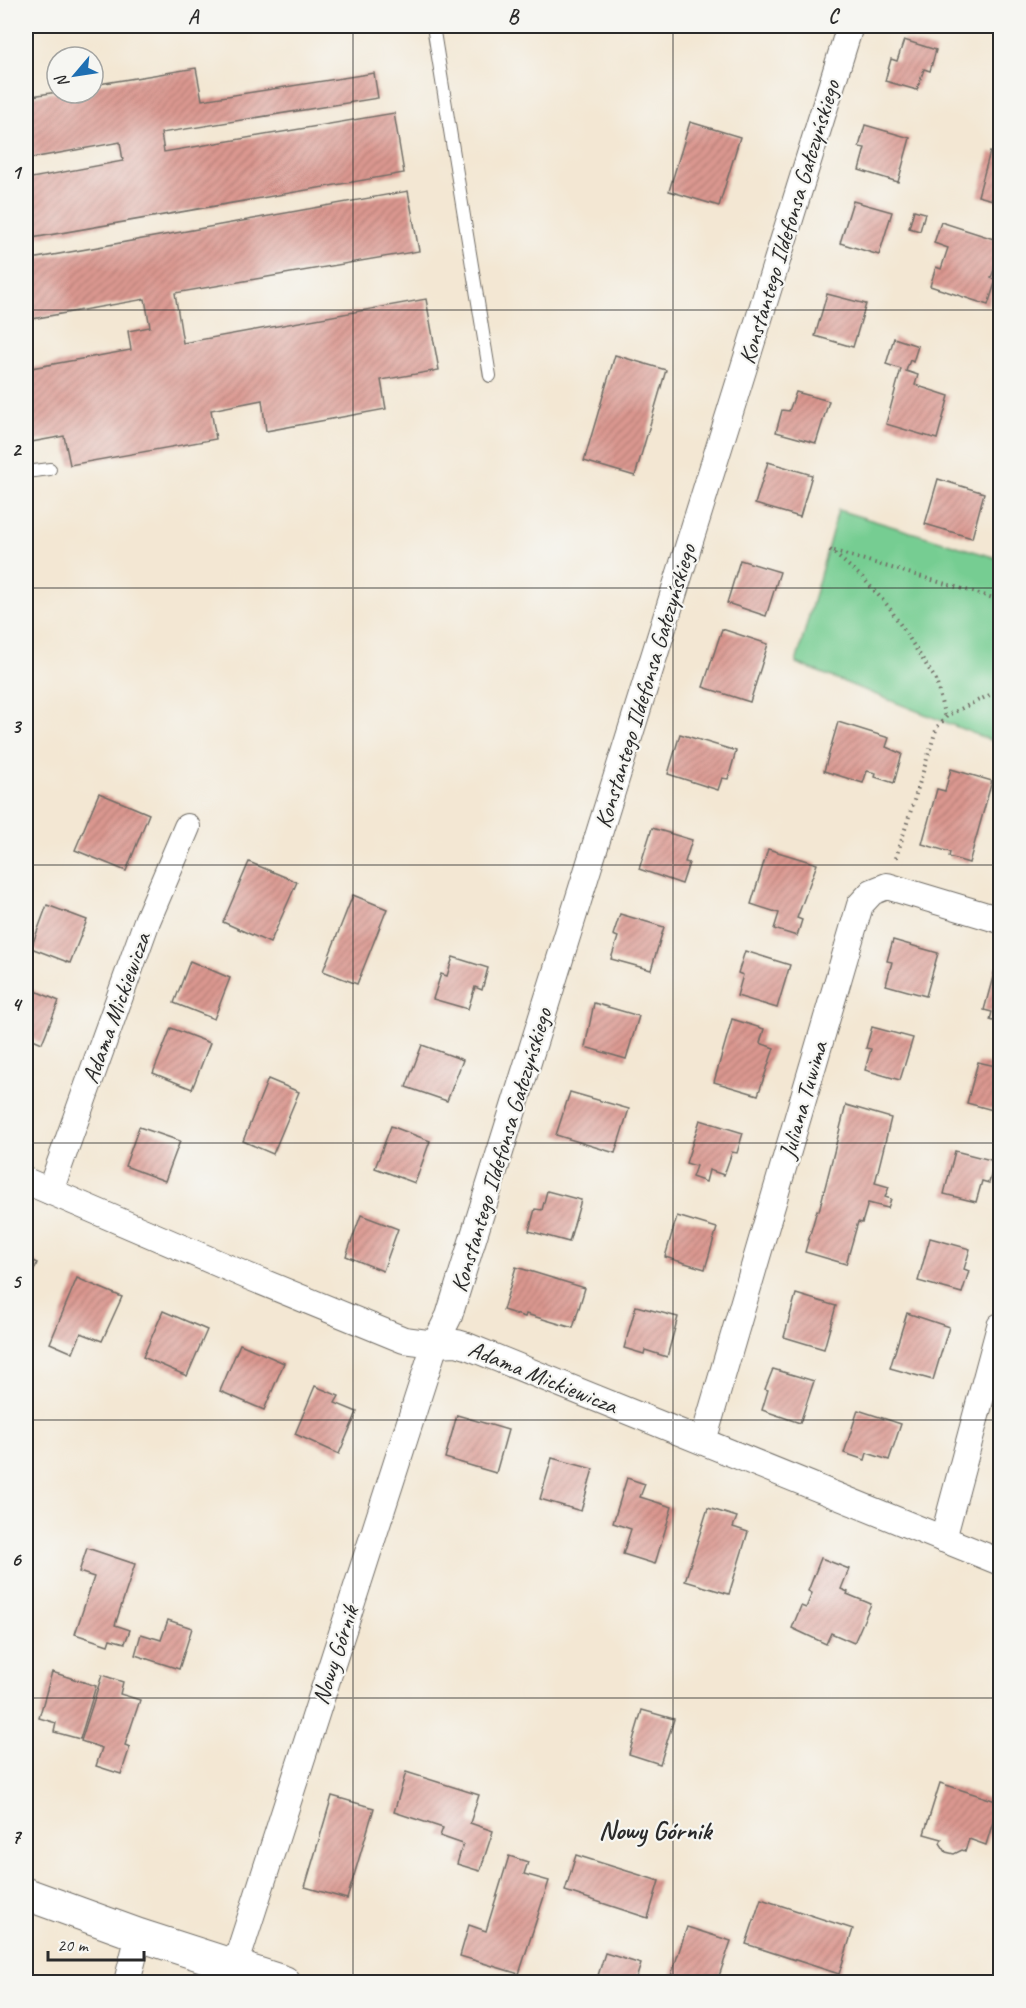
<svg xmlns="http://www.w3.org/2000/svg" width="1026" height="2008" viewBox="0 0 1026 2008" font-family="Caveat,sans-serif">
  <style>
    .green { fill: #76cd92; stroke: #507c5e; stroke-width: 1.5 }
    .building { fill: url(#building-hatch) }
    .lines { fill: none; stroke-linecap: round; stroke-linejoin: round }
    .service-casing { stroke: #716d66; stroke-width: 14 }
    .minor-casing { stroke: #716d66; stroke-width: 28 }
    .tertiary-casing { stroke: #716d66; stroke-width: 34 }
    .path { stroke: #716d66; stroke-width: 4; stroke-dasharray: 1.5 4.5; stroke-linecap: butt }
    .service { stroke: #fff; stroke-width: 12 }
    .minor { stroke: #fff; stroke-width: 26 }
    .tertiary { stroke: #fff; stroke-width: 32 }
    .grid { fill: none; stroke: #2b2b2b; stroke-width: 1.5; stroke-opacity: 0.55 }
    .labels { text-anchor: middle; dominant-baseline: central; stroke-width: 4.5; stroke-linejoin: round; paint-order: stroke }
    .street-label { font-size: 24px; fill: #2b2b2b; stroke: #f6f6f2 }
    .neighbourhood-label { font-size: 26px; font-weight: bold; fill: #2b2b2b; stroke: #f6f6f2 }
    .neatline { fill: none; stroke: #2b2b2b; stroke-width: 2 }
    .grid-label { font-size: 20px; text-anchor: middle; font-weight: bold; fill: #2b2b2b }
  </style>
  <defs>
    <pattern id="building-hatch" width="6" height="6" patternUnits="userSpaceOnUse" patternTransform="scale(1.5)"><rect width="6" height="6" fill="#db9890"/><path d="M-1 1l2-2M0 6l6-6M5 7l2-2" fill="none" stroke="#b27c76"/></pattern>
  </defs>
  <rect width="100%" height="100%" fill="#f6f6f2"/>
  <filter id="ink" filterUnits="userSpaceOnUse"><feTurbulence type="fractalNoise" baseFrequency=".0167" numOctaves="2"/><feDisplacementMap in="SourceGraphic" scale="12" xChannelSelector="R" yChannelSelector="G"/><feConvolveMatrix kernelMatrix="1 2 1 2 8 2 1 2 1" color-interpolation-filters="sRGB"/></filter>
  <filter id="wash" filterUnits="userSpaceOnUse"><feTurbulence type="fractalNoise" baseFrequency=".008" numOctaves="4" result="noise"/><feDisplacementMap in="SourceGraphic" scale="24" xChannelSelector="R" yChannelSelector="G"/><feGaussianBlur stdDeviation="1.35" result="paint"/><feColorMatrix in="noise" values="0 0 0 0 0 0 0 0 0 0 0 0 0 0 0 0 0 1.4 0 .05"/><feComposite in="paint" operator="in"/></filter>
  <g filter="url(#wash)">
    <rect width="100%" height="100%" fill="#f3e7d3"/>
    <polygon class="green" points="838,510 1000,559 1000,744 796,663"/>
    <g id="blocks">
      <g class="building">
        <polygon points="904,40 936,50 930,71 924,69 917,90 885,81 891,59 897,61"/>
        <polygon points="196,68 202,100 374,73 378,98 161,133 164,152 394,113 404,173 26,239 26,179 123,161 120,142 26,159 26,97 57,92 93,93 93,85"/>
        <polygon points="690,122 740,137 719,206 669,191"/>
        <polygon points="865,125 910,138 898,182 859,170 865,148 859,147"/>
        <polygon points="990,152 1000,155 1000,202 978,196"/>
        <polygon points="408,191 419,251 175,293 183,343 426,299 439,370 381,380 386,409 266,431 262,400 211,410 216,439 70,465 64,436 26,443 26,369 131,350 128,331 150,327 145,299 26,320 26,260"/>
        <polygon points="853,201 892,212 879,255 840,243"/>
        <polygon points="914,210 925,213 920,231 909,228"/>
        <polygon points="941,222 1000,241 1000,266 996,264 991,278 996,280 988,305 930,286 936,267 941,269 948,248 934,243"/>
        <polygon points="827,294 866,304 853,347 815,336"/>
        <polygon points="894,338 918,346 913,362 910,360 906,371 918,375 915,385 949,396 937,439 886,424 901,369 886,364"/>
        <polygon points="615,355 666,370 635,476 584,461"/>
        <polygon points="796,392 829,401 816,443 776,432 782,410 789,411"/>
        <polygon points="768,462 812,475 800,517 755,504"/>
        <polygon points="938,479 984,493 972,538 925,524"/>
        <polygon points="740,560 780,572 766,616 727,603"/>
        <polygon points="722,629 768,644 750,702 703,687"/>
        <polygon points="838,722 889,738 886,747 902,754 894,783 875,777 876,773 867,771 863,783 824,771"/>
        <polygon points="680,734 736,751 728,779 722,778 718,790 668,774"/>
        <polygon points="951,769 992,781 969,863 949,857 950,852 922,844 937,789 945,791"/>
        <polygon points="99,793 149,814 126,871 75,850"/>
        <polygon points="652,828 692,840 685,862 689,863 682,884 639,869"/>
        <polygon points="768,849 817,864 797,918 802,920 797,936 774,929 779,913 751,904"/>
        <polygon points="249,862 297,882 270,943 223,922"/>
        <polygon points="353,895 387,909 357,984 323,971"/>
        <polygon points="47,905 87,920 70,963 31,948"/>
        <polygon points="620,914 664,927 651,970 611,959 618,937 613,935"/>
        <polygon points="893,940 938,953 926,996 886,985 892,962 887,961"/>
        <polygon points="745,951 790,965 777,1008 737,996 743,975 738,973"/>
        <polygon points="453,957 488,968 482,990 475,987 468,1009 433,999 441,974 447,976"/>
        <polygon points="190,961 230,978 214,1019 174,1003"/>
        <polygon points="996,966 1000,968 1000,1023 990,1020 992,1012 984,1010"/>
        <polygon points="26,987 59,1001 42,1043 26,1036"/>
        <polygon points="594,1003 639,1016 626,1059 585,1047"/>
        <polygon points="732,1019 764,1029 760,1043 774,1048 758,1095 714,1082"/>
        <polygon points="872,1027 913,1038 900,1080 865,1070 871,1049 866,1048"/>
        <polygon points="171,1028 210,1043 192,1089 153,1073"/>
        <polygon points="422,1045 463,1060 447,1101 406,1087"/>
        <polygon points="978,1062 1000,1067 1000,1112 967,1103"/>
        <polygon points="268,1079 299,1092 273,1154 243,1141"/>
        <polygon points="570,1092 629,1109 615,1153 556,1135"/>
        <polygon points="846,1105 891,1118 875,1183 889,1187 885,1197 891,1199 888,1208 868,1203 862,1223 858,1222 846,1264 805,1252 817,1210 819,1211"/>
        <polygon points="700,1120 743,1133 737,1153 732,1152 724,1175 709,1170 706,1182 692,1177 696,1166 686,1163"/>
        <polygon points="391,1126 430,1141 415,1183 375,1168"/>
        <polygon points="139,1127 180,1141 165,1181 125,1166"/>
        <polygon points="955,1151 995,1161 989,1183 982,1181 976,1202 944,1194"/>
        <polygon points="547,1191 581,1200 569,1242 529,1231 535,1209 542,1210"/>
        <polygon points="361,1215 398,1229 383,1271 346,1256"/>
        <polygon points="677,1216 717,1228 705,1269 665,1257"/>
        <polygon points="930,1238 970,1249 964,1269 969,1271 962,1293 918,1281"/>
        <polygon points="26,1258 37,1263 26,1291"/>
        <polygon points="516,1267 585,1288 573,1328 526,1314 525,1317 503,1310"/>
        <polygon points="77,1278 122,1297 102,1341 81,1333 73,1353 50,1343"/>
        <polygon points="796,1294 836,1306 824,1349 784,1337"/>
        <polygon points="636,1306 678,1317 667,1357 645,1350 644,1354 624,1348"/>
        <polygon points="163,1311 207,1330 187,1376 143,1357"/>
        <polygon points="907,1313 949,1327 933,1380 890,1368"/>
        <polygon points="240,1344 284,1363 264,1410 220,1391"/>
        <polygon points="773,1369 814,1381 800,1423 762,1410 768,1390 765,1389"/>
        <polygon points="315,1386 339,1396 335,1403 357,1412 339,1454 295,1434"/>
        <polygon points="858,1410 901,1424 889,1460 867,1453 865,1460 844,1453"/>
        <polygon points="457,1415 508,1430 496,1473 445,1458"/>
        <polygon points="552,1458 593,1469 581,1511 540,1499"/>
        <polygon points="1000,1473 1000,1490 996,1489"/>
        <polygon points="627,1478 645,1484 640,1497 672,1507 655,1564 623,1554 631,1529 613,1523"/>
        <polygon points="1000,1495 1000,1514 996,1510"/>
        <polygon points="708,1508 737,1517 733,1527 748,1532 729,1594 685,1581"/>
        <polygon points="87,1548 135,1564 115,1625 130,1630 125,1643 110,1639 108,1645 75,1634 94,1577 79,1572"/>
        <polygon points="821,1558 849,1569 841,1589 848,1592 847,1594 871,1604 854,1643 831,1633 826,1644 792,1628 801,1606 806,1608 812,1593 808,1591"/>
        <polygon points="168,1620 192,1628 179,1669 135,1655 141,1634 161,1640"/>
        <polygon points="52,1672 96,1686 80,1739 54,1732 56,1723 39,1718"/>
        <polygon points="102,1675 123,1682 120,1694 140,1700 125,1745 130,1747 121,1774 96,1766 102,1748 81,1741"/>
        <polygon points="642,1710 674,1719 660,1764 629,1754"/>
        <polygon points="406,1772 479,1795 470,1823 493,1831 480,1871 457,1864 463,1844 440,1836 443,1828 394,1812"/>
        <polygon points="940,1783 999,1802 986,1845 969,1839 965,1851 962,1850 954,1854 946,1852 940,1843 942,1839 924,1834"/>
        <polygon points="332,1796 374,1808 347,1899 305,1887"/>
        <polygon points="576,1855 659,1881 648,1918 565,1891"/>
        <polygon points="509,1856 528,1862 524,1874 549,1881 519,1974 460,1956 469,1925 486,1931"/>
        <polygon points="761,1899 853,1929 839,1974 746,1944"/>
        <polygon points="687,1927 731,1941 717,1982 669,1982"/>
        <polygon points="605,1953 641,1964 635,1982 596,1982"/>
        <polygon points="26,1975 47,1982 26,1982"/>
      </g>
    </g>
  </g>
  <g filter="url(#ink)">
    <use href="#blocks" fill-opacity="0" stroke="#716d66" stroke-width="1.5"/>
    <g class="lines">
      <g class="service-casing">
        <g id="service">
          <polyline points="433,26 490,376"/>
          <polyline points="26,472 50,469"/>
        </g>
      </g>
      <g class="minor-casing">
        <g id="minor">
          <polyline points="26,1181 245,1275 404,1340 435,1344 457,1343 467,1346 1000,1562"/>
          <polyline points="50,1191 147,921 187,827"/>
          <polyline points="703,1441 860,905 872,892 887,886 1000,920"/>
          <polyline points="943,1539 1000,1326"/>
          <polyline points="235,1966 435,1344 449,1316 850,26"/>
          <polyline points="127,1982 139,1935"/>
        </g>
      </g>
      <g class="tertiary-casing">
        <polyline id="tertiary" points="26,1894 139,1935 284,1982"/>
      </g>
      <g class="path">
        <polyline points="830,550 862,577 889,607 936,680 945,718"/>
        <polyline points="834,551 1000,600"/>
        <polyline points="896,858 937,727 948,715 1000,690"/>
      </g>
      <use href="#service" class="service"/>
      <use href="#minor" class="minor"/>
      <use href="#tertiary" class="tertiary"/>
    </g>
  </g>
  <path class="grid" d="M353,26V1982M673,26V1982M26,310H1000M26,588H1000M26,865H1000M26,1143H1000M26,1420H1000M26,1698H1000"/>
  <g class="labels">
    <g class="street-label">
      <text transform="translate(789 222) rotate(-73)">Konstantego Ildefonsa Gałczyńskiego</text>
      <text transform="translate(645 686) rotate(-73)">Konstantego Ildefonsa Gałczyńskiego</text>
      <text transform="translate(116 1008) rotate(-70)">Adama Mickiewicza</text>
      <text transform="translate(803 1100) rotate(-74)">Juliana Tuwima</text>
      <text transform="translate(501 1150) rotate(-73)">Konstantego Ildefonsa Gałczyńskiego</text>
      <text transform="translate(543 1377) rotate(22)">Adama Mickiewicza</text>
      <text transform="translate(335 1655) rotate(-72)">Nowy Górnik</text>
    </g>
    <g class="neighbourhood-label">
      <text x="655" y="1830">Nowy Górnik</text>
    </g>
  </g>
  <rect width="1026" height="2008" fill="none" stroke="#f6f6f2" stroke-width="66"/>
  <g transform="translate(75 75) rotate(241)"><circle r="28" fill="#f6f6f2" stroke="#a5a5a2" stroke-width="1.5"/>
  <path d="M0-4.5L10 22L0 15L-10 22Z" fill="#1f6fb2"/>
  <text y="-9" font-size="16" font-weight="bold" text-anchor="middle" fill="#2b2b2b">N</text>
  </g>
  <path d="M48 1951v9h96v-9" fill="none" stroke="#2b2b2b" stroke-width="3"/>
  <text x="57" y="1951" font-size="18" fill="#2b2b2b" stroke="#f6f6f2" stroke-width="4.5" paint-order="stroke">20 m</text>
  <rect x="33" y="33" width="960" height="1942" class="neatline"/>
  <g class="grid-label">
    <text x="193" y="23">A</text>
    <text x="513" y="23">B</text>
    <text x="833" y="23">C</text>
    <text x="16" y="179">1</text>
    <text x="16" y="456">2</text>
    <text x="16" y="733">3</text>
    <text x="16" y="1011">4</text>
    <text x="16" y="1288">5</text>
    <text x="16" y="1566">6</text>
    <text x="16" y="1843">7</text>
  </g>
</svg>
